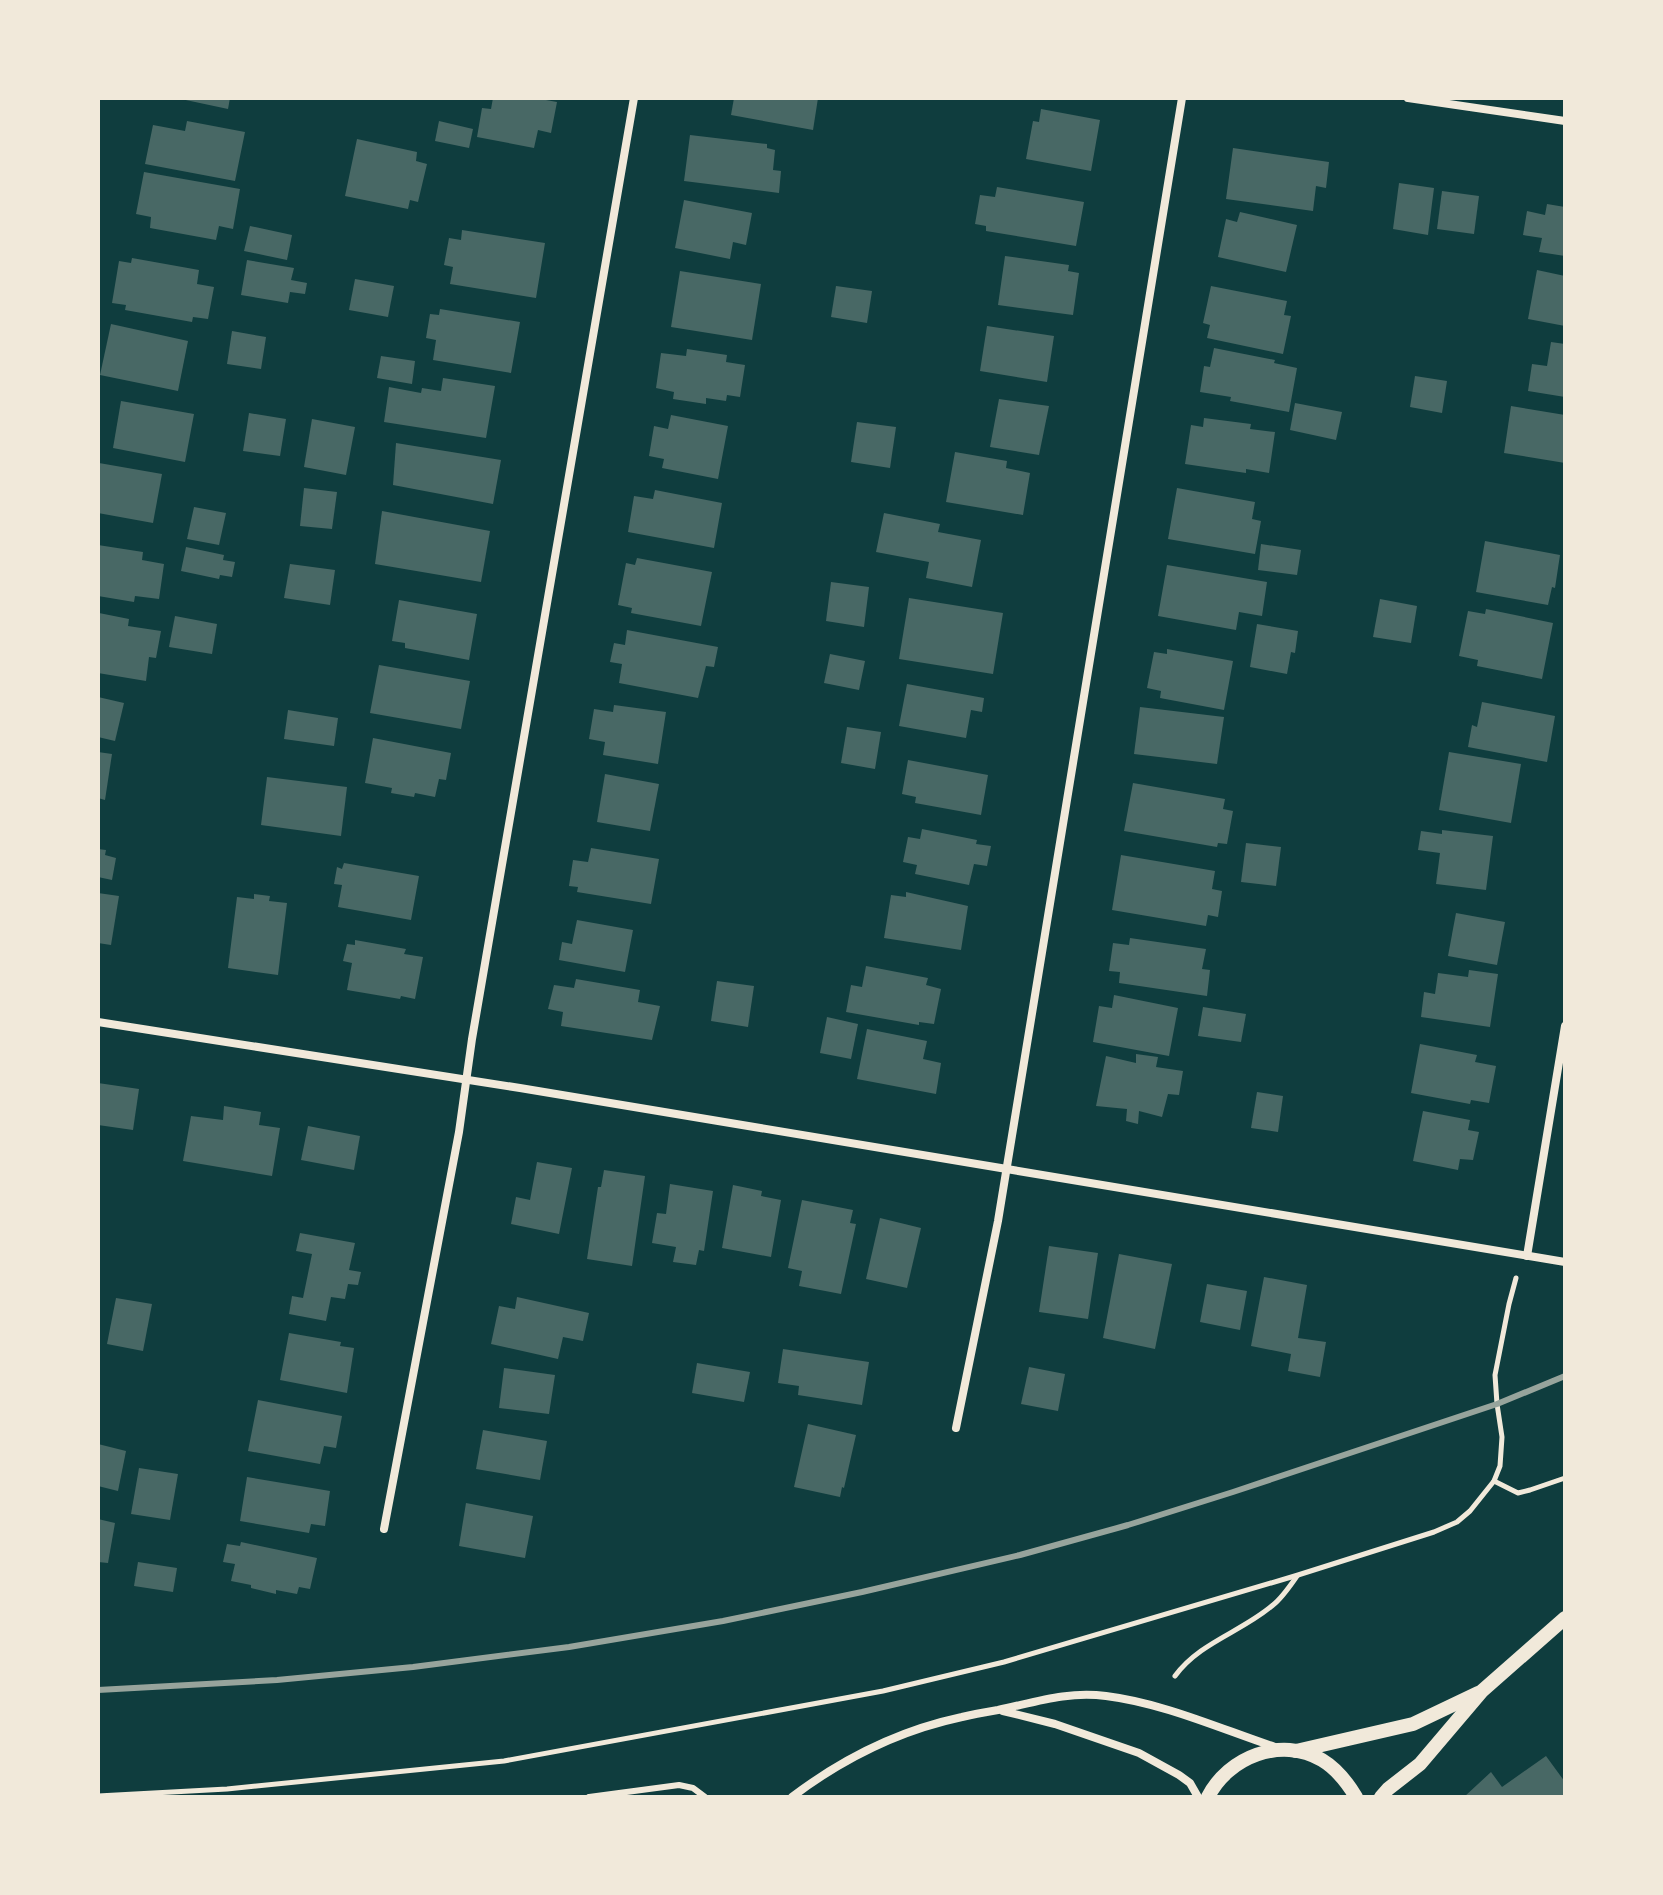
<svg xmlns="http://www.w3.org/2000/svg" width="1663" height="1895" viewBox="0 0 1663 1895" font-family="'Source Sans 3',sans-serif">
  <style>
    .building { fill: #486865 }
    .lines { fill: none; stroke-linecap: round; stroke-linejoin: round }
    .path { stroke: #f1e9da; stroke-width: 5 }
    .service { stroke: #f1e9da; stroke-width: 6 }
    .minor { stroke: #f1e9da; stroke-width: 8 }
    .tertiary { stroke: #f1e9da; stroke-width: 14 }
    .rail { stroke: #97a49c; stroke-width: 6 }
  </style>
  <rect width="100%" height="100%" fill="#0f3d3e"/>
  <g class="building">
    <polygon points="182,98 230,98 228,109 181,99"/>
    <polygon points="493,98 535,98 557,102 551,133 538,130 534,148 477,137 482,108 491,109"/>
    <polygon points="734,98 818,98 813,130 731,115"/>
    <polygon points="1041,109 1100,120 1091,171 1026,159 1033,121 1039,122"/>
    <polygon points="187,121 245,132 235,181 145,164 153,125 185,131"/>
    <polygon points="439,121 473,129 469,148 435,141"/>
    <polygon points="690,135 767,144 767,148 775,150 773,170 781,171 779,193 684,181"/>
    <polygon points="357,139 417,152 416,161 427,164 418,202 410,200 408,209 345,196"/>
    <polygon points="1233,148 1329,162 1326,188 1316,186 1313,211 1226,199"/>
    <polygon points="144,172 240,189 233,229 219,226 216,240 150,228 151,217 136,214"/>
    <polygon points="1399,183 1434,188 1428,235 1393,229"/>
    <polygon points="997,187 1084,202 1076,246 986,231 986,226 975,224 980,195 995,197"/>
    <polygon points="1442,191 1479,196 1474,234 1437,229"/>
    <polygon points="684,200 752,213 746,245 733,242 730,259 675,248"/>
    <polygon points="1547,204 1565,207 1565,256 1539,252 1542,238 1523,235 1527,211 1545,215"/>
    <polygon points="1240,212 1297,225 1286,272 1218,257 1226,219 1237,222"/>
    <polygon points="250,226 292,235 287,260 244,251"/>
    <polygon points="462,230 545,243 536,298 450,284 453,267 444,265 449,238 461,240"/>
    <polygon points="1005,256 1069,265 1068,271 1079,273 1073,315 998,305"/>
    <polygon points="132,258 199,270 197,284 214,287 208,319 193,317 192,322 125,310 126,305 112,303 119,261 131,263"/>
    <polygon points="247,260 294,268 291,280 307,283 305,294 290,292 288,303 241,295"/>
    <polygon points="1537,270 1565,276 1565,326 1528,319"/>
    <polygon points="680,271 761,284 752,340 671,327"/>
    <polygon points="355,279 394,286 388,317 349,310"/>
    <polygon points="836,286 872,291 867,323 831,317"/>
    <polygon points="1211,286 1287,301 1284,315 1291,316 1283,354 1207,338 1210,325 1203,323"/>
    <polygon points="440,309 520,322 511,373 433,360 436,340 426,338 430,314 439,315"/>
    <polygon points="111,324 188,341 178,391 100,375"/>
    <polygon points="987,326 1054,336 1047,382 980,371"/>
    <polygon points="232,331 266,337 261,369 227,364"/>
    <polygon points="1551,342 1565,344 1565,397 1528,391 1532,364 1547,366"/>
    <polygon points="1214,348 1275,360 1274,363 1297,368 1289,412 1230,401 1231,397 1200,392 1204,366 1210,367"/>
    <polygon points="687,349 727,355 726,362 745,365 740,397 727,395 726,401 706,398 706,404 673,399 674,392 656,388 661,353 686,356"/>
    <polygon points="381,356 415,361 412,384 377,378"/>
    <polygon points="1415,376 1447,381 1442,413 1410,407"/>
    <polygon points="443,378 495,386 486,438 384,422 389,387 421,393 422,388 441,391"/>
    <polygon points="999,399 1049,406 1039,455 990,447"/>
    <polygon points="121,401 194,414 185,462 113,448"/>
    <polygon points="1295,403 1342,412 1336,440 1290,430"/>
    <polygon points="1511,406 1565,415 1565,463 1504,453"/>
    <polygon points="249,413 286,419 280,456 243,451"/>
    <polygon points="671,415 728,426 718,479 662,468 664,459 649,456 654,426 668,429"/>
    <polygon points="1204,418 1251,424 1250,429 1275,432 1269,473 1246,469 1246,473 1185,464 1191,425 1203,427"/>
    <polygon points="312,419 355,427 346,475 304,467"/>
    <polygon points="857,422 896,427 890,468 851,462"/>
    <polygon points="396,443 501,460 493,504 393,485"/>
    <polygon points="955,452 1007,461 1006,468 1030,473 1023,515 946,502"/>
    <polygon points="99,463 162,474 153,523 98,513"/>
    <polygon points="304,488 337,492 332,529 300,526"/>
    <polygon points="1177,488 1255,502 1252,519 1261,521 1255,554 1168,539"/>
    <polygon points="655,490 722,503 714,548 628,532 634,496 653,499"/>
    <polygon points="194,507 226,513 219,545 187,539"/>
    <polygon points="382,511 490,531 481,582 375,564"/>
    <polygon points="884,513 940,524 938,532 981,540 972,587 926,578 929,562 876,552"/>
    <polygon points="1485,541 1560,555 1555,588 1552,587 1548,605 1476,592"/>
    <polygon points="1261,544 1301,550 1297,575 1258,570"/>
    <polygon points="98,545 143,552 142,560 164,564 159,599 135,596 134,602 98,596"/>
    <polygon points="186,547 224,555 223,560 235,562 232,577 220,575 219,579 181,571"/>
    <polygon points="637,558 712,572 701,626 631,613 632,608 618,605 626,563 635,565"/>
    <polygon points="290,564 335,570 330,605 284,598"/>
    <polygon points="1167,565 1267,582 1262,616 1239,612 1236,630 1158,616"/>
    <polygon points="831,582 869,587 864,627 826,621"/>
    <polygon points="909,598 1003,613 993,674 899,659"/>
    <polygon points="1380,599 1417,606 1411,643 1373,637"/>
    <polygon points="399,600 477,614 469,660 405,648 405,643 392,641"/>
    <polygon points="1486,609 1553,623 1542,679 1477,666 1478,660 1459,656 1468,611 1485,614"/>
    <polygon points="99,613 129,619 128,626 161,631 156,658 149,657 146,681 98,673"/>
    <polygon points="175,616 217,624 212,654 169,647"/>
    <polygon points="1257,624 1298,631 1295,653 1291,652 1287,674 1250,667"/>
    <polygon points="627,630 718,647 714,667 706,666 698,698 619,683 622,664 610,662 614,643 625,645"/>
    <polygon points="1167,649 1233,661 1224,710 1160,698 1161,691 1147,688 1154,652 1167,654"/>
    <polygon points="830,654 865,661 859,690 824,683"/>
    <polygon points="379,665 470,681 461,729 370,713"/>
    <polygon points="907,684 984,698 982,712 971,710 966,738 899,726"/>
    <polygon points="98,697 124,703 115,741 98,737"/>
    <polygon points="1482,702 1555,716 1547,762 1468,747 1472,725 1477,727"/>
    <polygon points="614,705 666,712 658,764 603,755 605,742 589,739 594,709 613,712"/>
    <polygon points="1140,707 1224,717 1217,764 1134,754"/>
    <polygon points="288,710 338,718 334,746 284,739"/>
    <polygon points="847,727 881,732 875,769 841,763"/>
    <polygon points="373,738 451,753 446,780 439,779 435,797 415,793 414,797 391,793 392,788 365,783"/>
    <polygon points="98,752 112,754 105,800 98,798"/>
    <polygon points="1449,752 1521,764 1511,823 1439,810"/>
    <polygon points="908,760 988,775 981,815 915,803 916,797 902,794"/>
    <polygon points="605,774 659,784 650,831 597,822"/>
    <polygon points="267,777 347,787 341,836 261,825"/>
    <polygon points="1133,783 1225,799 1223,809 1233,811 1227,844 1218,843 1217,847 1124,831"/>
    <polygon points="922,829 977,840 976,844 991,846 987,866 974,864 969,885 915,874 917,865 903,862 908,837 920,839"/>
    <polygon points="1442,830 1493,836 1486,890 1436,884 1440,853 1418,850 1421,831 1442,834"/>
    <polygon points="1246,843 1281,847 1276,886 1241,882"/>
    <polygon points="591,848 659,859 651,904 577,892 578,887 569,886 573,860 588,862"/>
    <polygon points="98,849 106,850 105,855 116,858 112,880 98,877"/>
    <polygon points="1121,855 1215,871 1212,889 1222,891 1218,917 1208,915 1206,926 1112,910"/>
    <polygon points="344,863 419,876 411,920 338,907 342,885 334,884 337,867 342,869"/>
    <polygon points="906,892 968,906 961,950 884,938 891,895 906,897"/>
    <polygon points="98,893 119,896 111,945 98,943"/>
    <polygon points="254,894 270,896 269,901 287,903 278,975 228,968 237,897 254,899"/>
    <polygon points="1456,913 1505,922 1497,965 1448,956"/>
    <polygon points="577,920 633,930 625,972 559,960 562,942 572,944"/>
    <polygon points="1130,938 1206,949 1202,969 1210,970 1207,996 1119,983 1120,972 1109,971 1113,943 1129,945"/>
    <polygon points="355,940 406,949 404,954 423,957 415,999 401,996 400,999 347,990 352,963 343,961 347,944 355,945"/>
    <polygon points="866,966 928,978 926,985 941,989 934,1024 919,1022 919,1025 846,1012 851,985 862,987"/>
    <polygon points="1469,970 1498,974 1490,1027 1421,1017 1424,992 1435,994 1438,973 1468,977"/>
    <polygon points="576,979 640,990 638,1002 660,1006 652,1040 561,1026 563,1012 548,1009 554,985 574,988"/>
    <polygon points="717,981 754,986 748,1027 711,1021"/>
    <polygon points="1114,995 1178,1008 1169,1056 1093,1042 1099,1006 1112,1008"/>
    <polygon points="1203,1007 1246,1014 1241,1042 1198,1036"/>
    <polygon points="827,1017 858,1024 851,1059 820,1053"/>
    <polygon points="867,1029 927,1041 923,1059 941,1063 936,1094 857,1079"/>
    <polygon points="1420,1044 1477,1055 1475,1062 1496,1066 1489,1103 1471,1100 1470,1104 1411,1093"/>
    <polygon points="1136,1054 1158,1057 1156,1067 1183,1071 1179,1095 1168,1094 1162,1117 1139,1111 1138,1124 1126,1121 1127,1109 1096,1106 1106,1056 1136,1063"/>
    <polygon points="98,1083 139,1089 133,1130 98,1125"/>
    <polygon points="1257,1092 1283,1096 1278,1132 1251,1128"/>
    <polygon points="224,1106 261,1112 259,1125 280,1128 272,1176 183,1161 191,1116 223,1120"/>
    <polygon points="1423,1111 1470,1120 1468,1130 1479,1132 1473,1160 1460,1159 1458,1170 1413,1161"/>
    <polygon points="308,1126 360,1136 354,1170 301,1160"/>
    <polygon points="537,1162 572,1168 559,1234 511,1224 516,1197 530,1200"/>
    <polygon points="604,1170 645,1176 632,1266 587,1259 598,1187 601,1187"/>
    <polygon points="670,1184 713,1191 704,1251 699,1250 696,1265 673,1262 676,1247 652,1243 657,1213 666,1214"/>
    <polygon points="733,1185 762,1191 761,1196 781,1200 771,1257 722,1248"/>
    <polygon points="802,1200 853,1210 850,1223 856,1224 841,1294 799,1286 802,1271 788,1268"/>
    <polygon points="880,1218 921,1228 907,1288 866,1279"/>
    <polygon points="300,1233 355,1243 349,1270 361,1272 358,1285 348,1284 345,1299 331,1297 326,1321 289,1314 292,1296 303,1298 312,1254 296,1251"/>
    <polygon points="1049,1246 1098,1253 1088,1319 1039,1312"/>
    <polygon points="1119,1254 1172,1264 1155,1349 1103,1338"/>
    <polygon points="1264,1277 1307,1285 1298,1338 1326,1342 1320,1377 1288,1371 1291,1354 1251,1346"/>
    <polygon points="1207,1284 1247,1291 1240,1330 1200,1322"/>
    <polygon points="517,1297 589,1313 583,1341 563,1337 558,1359 491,1344 499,1306 515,1309"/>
    <polygon points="116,1298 152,1304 143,1351 107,1344"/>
    <polygon points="289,1333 341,1342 340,1346 354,1348 347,1393 280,1380"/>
    <polygon points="783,1349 869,1362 862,1405 798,1395 799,1386 778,1383"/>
    <polygon points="697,1363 750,1372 744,1402 692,1393"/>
    <polygon points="1029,1367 1065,1374 1058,1411 1021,1404"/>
    <polygon points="504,1368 555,1375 549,1414 499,1408"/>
    <polygon points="258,1400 342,1416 336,1448 324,1446 320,1464 248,1451"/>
    <polygon points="808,1424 856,1435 844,1488 842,1487 840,1497 794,1487"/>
    <polygon points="483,1430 547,1441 540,1480 476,1469"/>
    <polygon points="98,1444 126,1451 118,1491 98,1486"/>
    <polygon points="139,1468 178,1474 170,1520 131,1514"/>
    <polygon points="247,1477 330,1491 325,1526 311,1524 309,1533 240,1521"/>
    <polygon points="466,1503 533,1516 525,1558 459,1546"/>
    <polygon points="98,1519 115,1523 108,1563 98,1562"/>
    <polygon points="241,1542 317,1558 310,1589 299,1587 297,1594 276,1590 276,1594 251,1588 251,1585 231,1581 235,1564 223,1562 227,1544 240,1546"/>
    <polygon points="138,1562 177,1568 173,1592 134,1586"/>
    <polygon points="1546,1756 1565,1782 1565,1797 1464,1797 1491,1772 1502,1787"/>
  </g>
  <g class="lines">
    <g class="path">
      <polyline points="1494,1481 1518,1493 1530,1490 1565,1478"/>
      <path d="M1175,1676C1200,1642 1242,1632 1273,1605C1282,1598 1290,1586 1297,1576"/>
      <polyline points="98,1796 227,1789 504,1761 883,1691 1004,1662 1298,1575 1434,1532 1457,1522 1470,1511 1494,1481 1500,1466 1502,1437 1497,1404 1495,1375 1509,1304 1516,1278"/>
    </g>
    <polyline class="service" points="589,1797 679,1785 693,1788 705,1797"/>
    <g class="minor">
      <polyline points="1408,98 1565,121"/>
      <polyline points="98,1022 520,1088 1565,1262"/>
      <polyline points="1527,1256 1565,1026"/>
      <polyline points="956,1428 998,1221 1182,98"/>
      <polyline points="384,1529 459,1132 472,1039 634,98"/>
      <polyline points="1003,1711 1055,1724 1139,1753 1179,1775 1190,1783 1198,1797"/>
      <path d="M792,1797C842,1759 901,1730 962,1717C974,1714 986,1712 998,1710C1036,1702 1067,1691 1106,1696C1163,1703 1221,1729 1275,1747"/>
    </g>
    <g class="tertiary">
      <polyline points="1296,1751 1413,1724 1478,1693"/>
      <path d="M1208,1797C1228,1757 1281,1736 1322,1760C1337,1769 1347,1782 1356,1797"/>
      <polyline points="1381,1797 1388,1789 1420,1764 1482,1691 1565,1618"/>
    </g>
    <polyline class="rail" points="98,1690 277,1680 413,1667 569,1647 723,1621 862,1592 1020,1555 1128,1525 1233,1492 1497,1404 1565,1376"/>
  </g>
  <rect width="1663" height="1895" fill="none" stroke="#f1e9da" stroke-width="200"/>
</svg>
